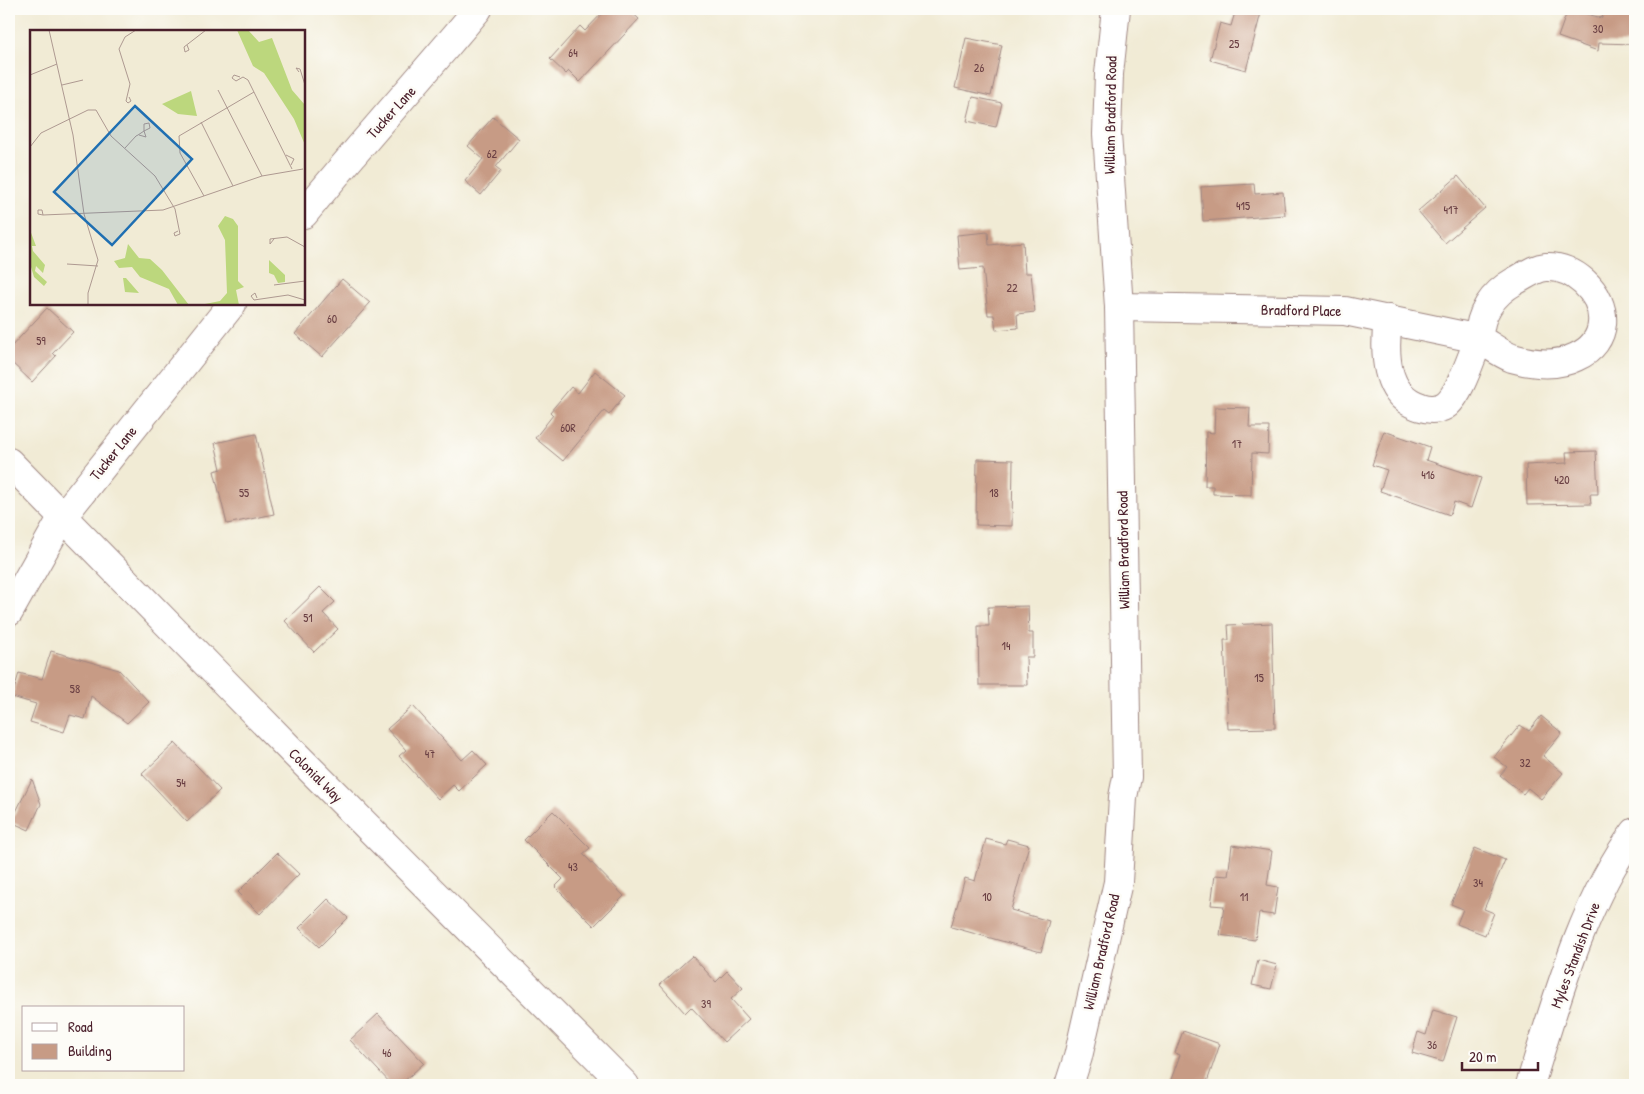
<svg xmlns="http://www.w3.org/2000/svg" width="1644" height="1094" viewBox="0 0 1644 1094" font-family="'Patrick Hand',sans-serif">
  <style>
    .building { fill: #c79b85 }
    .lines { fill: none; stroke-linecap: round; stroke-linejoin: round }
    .minor-casing { stroke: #9e8580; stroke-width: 30 }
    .minor { stroke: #fff; stroke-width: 28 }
    .labels { text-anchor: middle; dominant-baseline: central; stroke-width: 5; stroke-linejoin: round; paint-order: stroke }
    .number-label { font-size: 12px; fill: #693e42 }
    .street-label { font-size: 15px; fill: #4a1f2b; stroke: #fdfcf7 }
    .inset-road { fill: none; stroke: #ae9991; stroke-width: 1 }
    .view { fill: #1f6fb2; fill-opacity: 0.15; stroke: #1f6fb2; stroke-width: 2.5 }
    .inset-edge { fill: none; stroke: #4a1f2b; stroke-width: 2.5 }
  </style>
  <rect width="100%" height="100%" fill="#fdfcf7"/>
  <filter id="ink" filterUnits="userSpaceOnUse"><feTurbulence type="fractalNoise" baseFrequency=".02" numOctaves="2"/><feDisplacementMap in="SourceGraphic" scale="10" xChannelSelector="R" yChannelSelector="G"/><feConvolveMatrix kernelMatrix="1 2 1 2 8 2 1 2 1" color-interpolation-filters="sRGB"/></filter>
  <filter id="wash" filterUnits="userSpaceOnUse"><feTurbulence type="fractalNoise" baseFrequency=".0096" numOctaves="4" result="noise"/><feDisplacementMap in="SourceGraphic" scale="20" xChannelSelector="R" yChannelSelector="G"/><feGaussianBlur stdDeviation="1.12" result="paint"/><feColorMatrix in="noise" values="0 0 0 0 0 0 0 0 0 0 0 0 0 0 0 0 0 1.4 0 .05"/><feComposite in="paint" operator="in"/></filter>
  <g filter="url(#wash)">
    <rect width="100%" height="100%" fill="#f1ebd5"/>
    <g id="blocks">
      <g class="building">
        <polygon points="606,9 628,9 639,19 580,82 569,71 566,74 550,59 580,26 585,31"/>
        <polygon points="1236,9 1262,9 1246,70 1210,60 1220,23 1231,26"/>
        <polygon points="1568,9 1602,18 1605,9 1635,9 1635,44 1599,43 1598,51 1558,37"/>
        <polygon points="966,38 1002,45 991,96 955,88"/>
        <polygon points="973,97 1002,103 996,127 967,121"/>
        <polygon points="493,117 519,139 496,167 501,171 481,195 465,181 483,159 468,146"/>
        <polygon points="1458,176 1485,208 1445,243 1418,211"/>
        <polygon points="1254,184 1255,194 1283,192 1285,215 1203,221 1201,187"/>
        <polygon points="988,232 989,245 1023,242 1025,273 1031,273 1035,312 1017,314 1018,328 996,330 994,315 988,315 983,268 960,270 957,235"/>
        <polygon points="342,279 370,303 322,357 295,334"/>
        <polygon points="47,308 73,332 53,353 56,356 32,382 9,360 9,349"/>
        <polygon points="595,371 625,395 609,415 604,411 563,461 535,438 553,415 550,412 571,387 578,393"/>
        <polygon points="1215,407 1250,408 1249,427 1269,427 1268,454 1252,453 1251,495 1213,494 1213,486 1205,486 1206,432 1214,433"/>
        <polygon points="1384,431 1430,447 1426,460 1481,478 1471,508 1454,502 1450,515 1380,491 1387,470 1372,465"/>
        <polygon points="256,434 274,514 227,524 214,471 221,469 215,443"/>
        <polygon points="1596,451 1598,494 1590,494 1591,504 1527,505 1526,465 1567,463 1566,452"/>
        <polygon points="977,459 1013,460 1012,526 976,525"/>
        <polygon points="320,587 335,602 323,613 338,629 314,652 285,621"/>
        <polygon points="1028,606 1029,633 1033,633 1033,657 1026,657 1027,685 979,685 978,626 989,626 988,607"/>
        <polygon points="1272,623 1275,728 1228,729 1224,640 1229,640 1228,625"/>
        <polygon points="51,651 119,670 149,702 127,723 91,696 85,719 70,715 64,732 30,722 36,704 12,697 19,673 42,679"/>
        <polygon points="413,706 462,760 473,750 487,765 459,791 453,785 438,799 399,756 406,750 387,729"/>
        <polygon points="1541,716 1562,733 1543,756 1563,773 1541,799 1528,788 1523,794 1500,775 1507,767 1494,757 1520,725 1529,731"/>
        <polygon points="175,743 220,790 187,822 142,774"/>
        <polygon points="32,779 41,804 29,830 11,822"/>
        <polygon points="553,811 590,848 583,854 624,896 594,926 555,887 563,879 524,840"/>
        <polygon points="986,839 1005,844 1007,839 1029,845 1011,910 1049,921 1041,952 951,927 965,878 975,881"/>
        <polygon points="1232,845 1272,851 1267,885 1278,887 1274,915 1259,913 1255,940 1220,935 1224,906 1211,905 1215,875 1228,876"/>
        <polygon points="1475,848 1505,860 1484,909 1494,913 1485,935 1457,924 1463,909 1451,904"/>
        <polygon points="277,853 299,874 260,914 238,892"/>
        <polygon points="328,899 348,918 319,947 299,928"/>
        <polygon points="692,956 716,982 727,971 743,988 731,999 749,1019 724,1042 691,1007 685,1013 660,985"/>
        <polygon points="1258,960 1277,965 1271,989 1252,985"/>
        <polygon points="1433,1010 1457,1017 1443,1062 1412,1053 1418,1032 1426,1035"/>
        <polygon points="378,1014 424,1063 400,1085 392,1085 350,1040"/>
        <polygon points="1183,1031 1220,1044 1206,1085 1169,1085 1180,1055 1175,1053"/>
      </g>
    </g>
  </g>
  <g filter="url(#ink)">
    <use href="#blocks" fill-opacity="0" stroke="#9e8580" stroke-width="1"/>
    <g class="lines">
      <g class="minor-casing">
        <g id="minor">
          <path d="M304,214C360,144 421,78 478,9"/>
          <path d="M1119,307L1345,311L1479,339C1479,314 1492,294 1515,281C1525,276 1534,268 1546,267C1560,266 1574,273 1584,282C1609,305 1610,342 1576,357C1556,367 1533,364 1512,358C1501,354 1490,345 1479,339C1471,357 1461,392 1447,404C1440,410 1429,410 1421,407C1383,396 1384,351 1388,319"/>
          <polyline points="9,462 291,750 625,1085"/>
          <polyline points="9,612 63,516 232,304"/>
          <polyline points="1069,1085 1078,1057 1118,882 1123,797 1127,777 1119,307 1107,134 1109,74 1116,9"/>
          <path d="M1530,1085C1555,1004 1584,899 1635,832"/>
        </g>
      </g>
      <use href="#minor" class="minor"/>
    </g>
  </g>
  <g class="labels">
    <g class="number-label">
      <text x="1598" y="28">30</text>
      <text x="1234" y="43">25</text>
      <text x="573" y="52">64</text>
      <text x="979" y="67">26</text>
      <text x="492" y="153">62</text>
      <text x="1243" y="205">415</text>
      <text x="1451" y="209">417</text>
      <text x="1012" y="287">22</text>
      <text x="332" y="318">60</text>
      <text x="41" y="340">59</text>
      <text x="568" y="427">60R</text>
      <text x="1237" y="443">17</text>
      <text x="1428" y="474">416</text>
      <text x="1562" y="479">420</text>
      <text x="244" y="492">55</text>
      <text x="994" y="492">18</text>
      <text x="308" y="617">51</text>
      <text x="1006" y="645">14</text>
      <text x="1259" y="677">15</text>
      <text x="75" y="688">58</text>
      <text x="430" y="753">47</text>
      <text x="1525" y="762">32</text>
      <text x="181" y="782">54</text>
      <text x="573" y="866">43</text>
      <text x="1478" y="882">34</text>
      <text x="987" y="896">10</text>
      <text x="1244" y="896">11</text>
      <text x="706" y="1003">39</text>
      <text x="1432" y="1044">36</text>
      <text x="387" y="1052">46</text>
    </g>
    <g class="street-label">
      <text transform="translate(391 112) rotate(-48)">Tucker Lane</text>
      <text transform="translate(1110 115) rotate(-89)">William Bradford Road</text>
      <text transform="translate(1301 310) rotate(1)">Bradford Place</text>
      <text transform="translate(113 453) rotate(-51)">Tucker Lane</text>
      <text transform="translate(1123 550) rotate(-91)">William Bradford Road</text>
      <text transform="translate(316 775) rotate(45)">Colonial Way</text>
      <text transform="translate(1101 952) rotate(-77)">William Bradford Road</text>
      <text transform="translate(1575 955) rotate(-69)">Myles Standish Drive</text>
    </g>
  </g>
  <g transform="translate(30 30)">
    <rect width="275" height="275" fill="#f1ebd5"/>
    <path d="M207,0H218L229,12L242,8L262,60L275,75V115L264,89L234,43L223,36ZM161,61L167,86L148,84L132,74ZM195,186L203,189L208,196V251L214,257L206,260L209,275H170L190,271L197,263L195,210L188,196ZM0,200L6,216H2L3,221L15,235L13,243L6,236L5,241L17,252L14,256L4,247L1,237ZM98,214L109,228L120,229L132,240L159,275H148L139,259L110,247L102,237L89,238L84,231L95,228ZM239,230L255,245V252L248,253L244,245L239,243ZM93,248H96L109,263L95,262Z" fill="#bcd77d"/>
    <path class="inset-road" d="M19,0L43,105L54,184L68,230L58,263V275M157,15L159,20L155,22L154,17L176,0M269,42L266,38L270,39L275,55M0,45L27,34M210,47L204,45L202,48L206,51L213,47L218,50L262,139M32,55L53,50M188,60L232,146M99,67L101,71L98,73L96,71L100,54L89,19L95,7L106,0M171,92L203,156M0,117L11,103L58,80H66L81,106L125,146L145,179L150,204L145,206L144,203L148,201M95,118L106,106L108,105L114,101V94L119,93L120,98L114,101L116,107L109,105M256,125L264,129L261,135M275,126V160M174,166L150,123L149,106L224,62M13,185L8,184V180H12L13,185L133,180L232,146L273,139M244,209L240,214V209L257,207L275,217M37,234L68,236M244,255L275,251M227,268L225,263L221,266L224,270L258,265L275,270"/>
    <path class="view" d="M105,76L162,129L82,215L24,162Z"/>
    <rect width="275" height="275" class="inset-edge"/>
  </g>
  <rect width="1644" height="1094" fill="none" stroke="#fdfcf7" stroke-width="30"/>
  <rect x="22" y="1006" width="162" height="65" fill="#fdfcf7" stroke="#b5a4a5"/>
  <rect x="32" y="1023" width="25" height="8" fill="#ffffff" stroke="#b5a4a5"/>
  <text x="68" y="1032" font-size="15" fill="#4a1f2b">Road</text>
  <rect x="32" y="1044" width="25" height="15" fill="#c79b85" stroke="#b5a4a5"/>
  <text x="68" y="1056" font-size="15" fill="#4a1f2b">Building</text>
  <path d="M1462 1062v8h76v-8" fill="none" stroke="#4a1f2b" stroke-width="2.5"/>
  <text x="1469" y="1062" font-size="15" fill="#4a1f2b" stroke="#fdfcf7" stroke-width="4" paint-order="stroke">20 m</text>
</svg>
